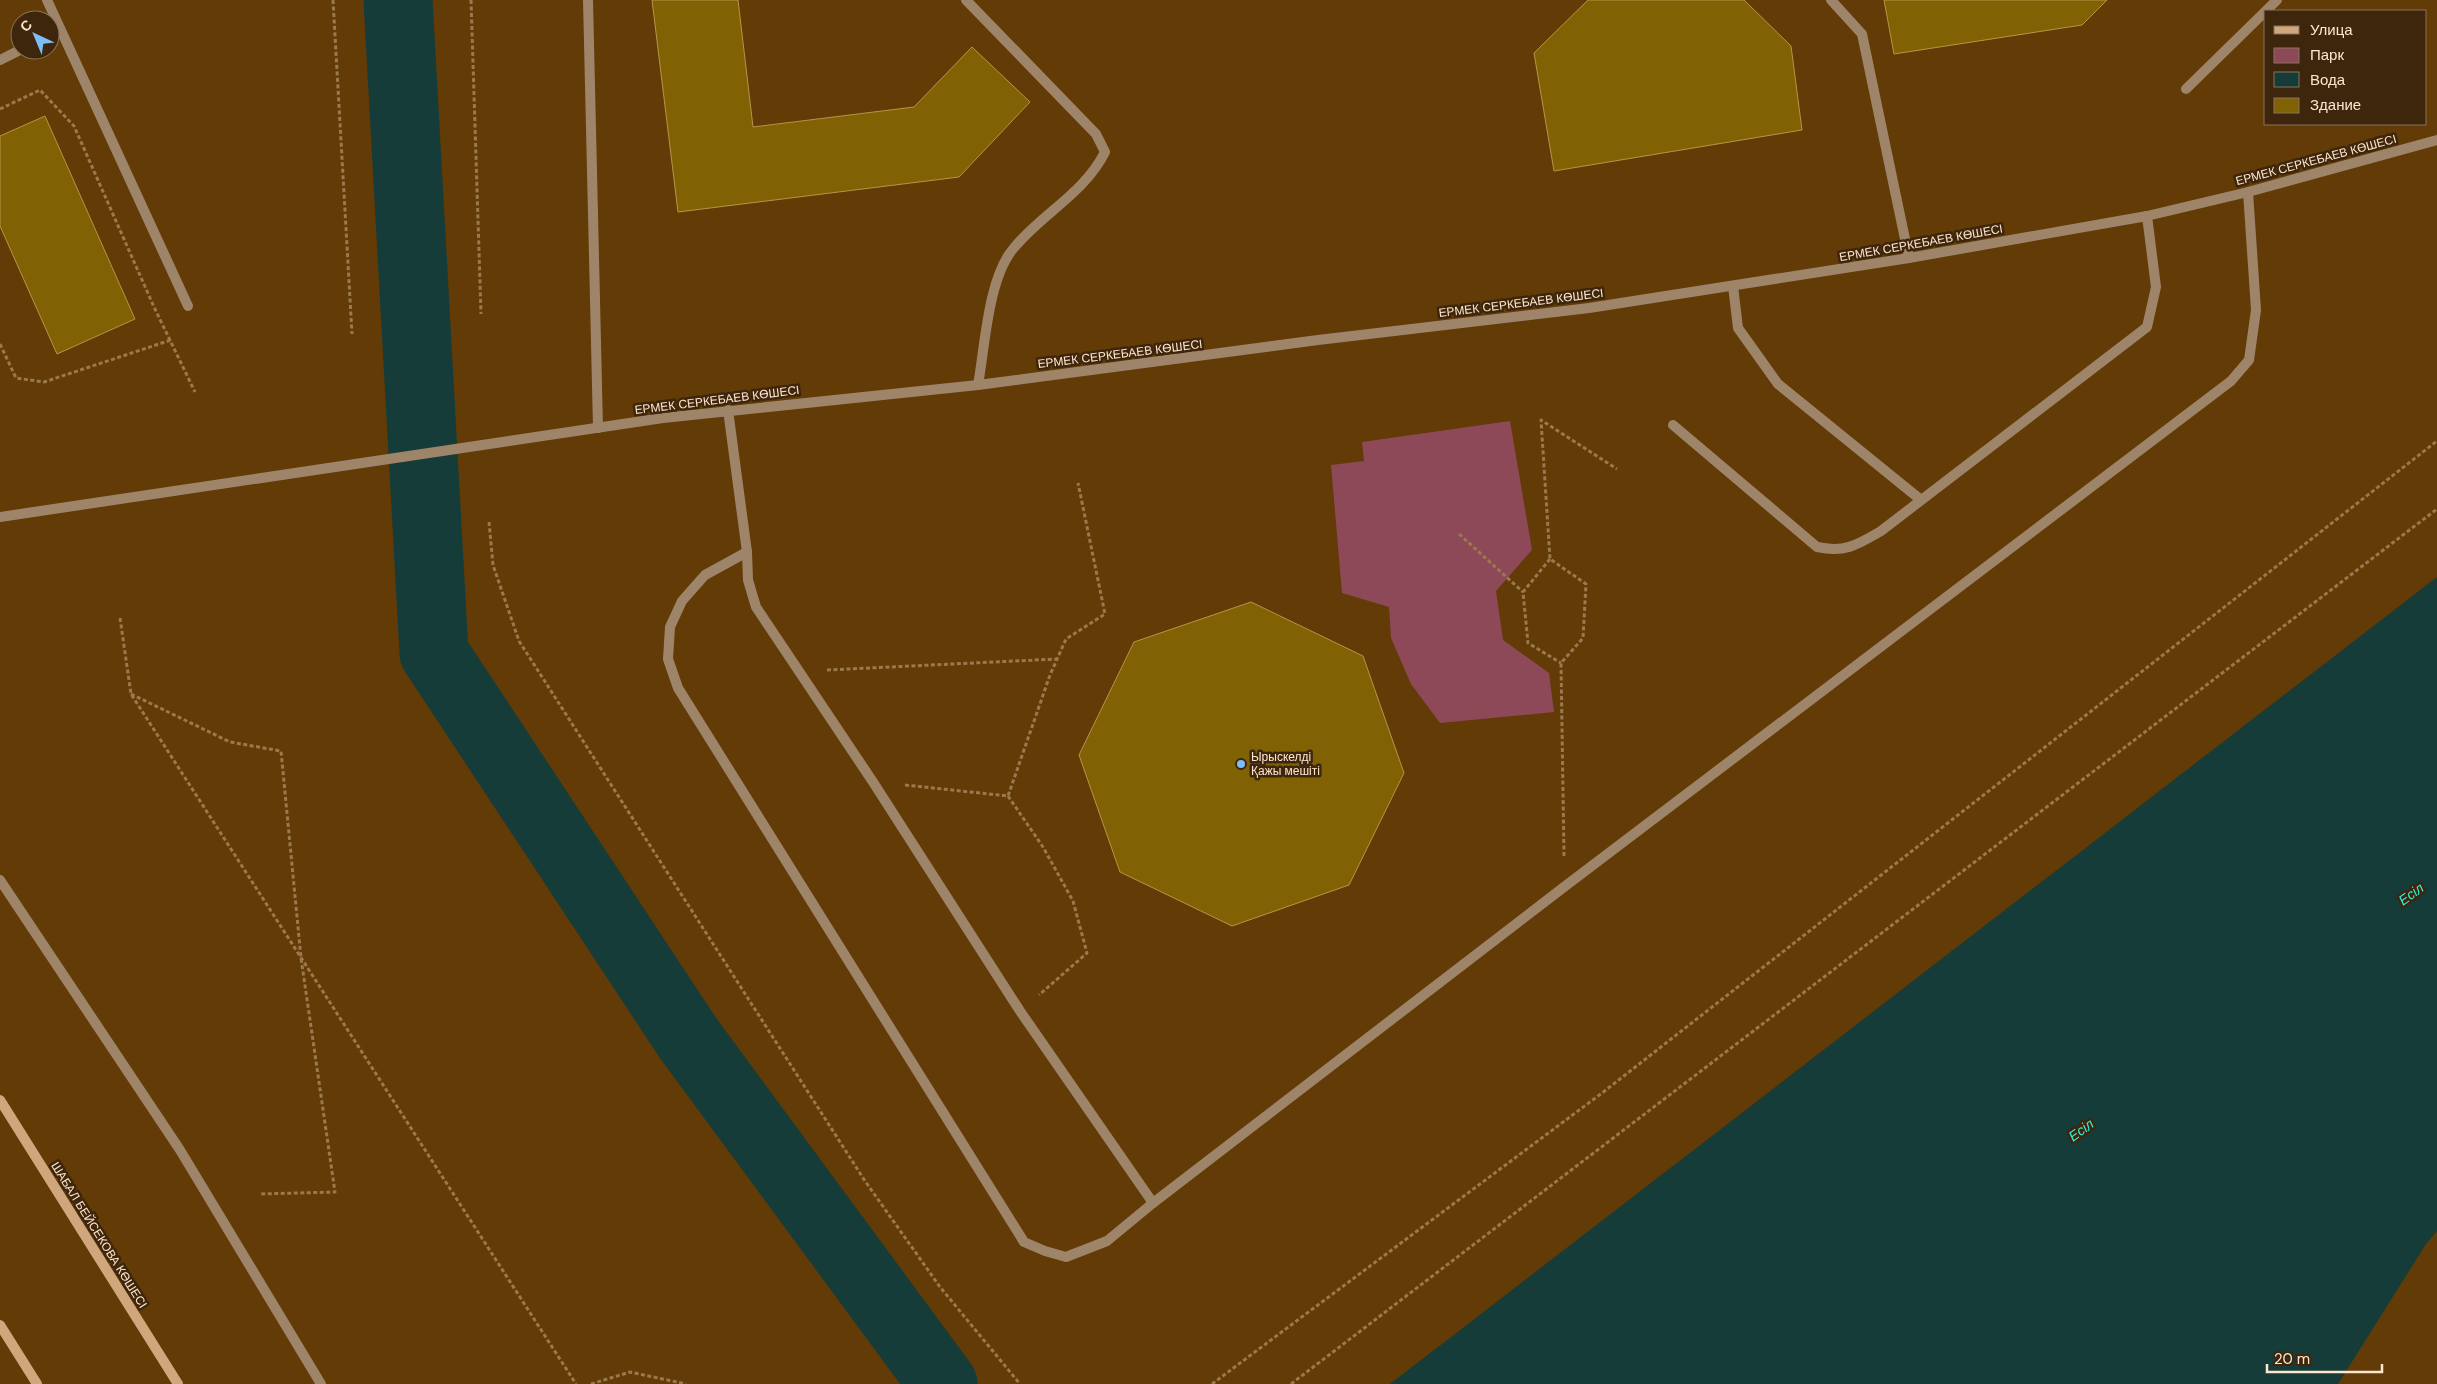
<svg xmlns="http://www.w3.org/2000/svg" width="2437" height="1384" viewBox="0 0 2437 1384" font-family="'DM Sans',sans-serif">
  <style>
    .green { fill: #8e4958 }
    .water { fill: #163c39 }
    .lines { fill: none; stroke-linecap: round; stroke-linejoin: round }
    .river { stroke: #163c39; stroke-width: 69 }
    .building { fill: #806205; stroke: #b59648 }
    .path { stroke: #9a794e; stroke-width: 3; stroke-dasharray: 4 2.5; stroke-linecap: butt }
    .service { stroke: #9e856a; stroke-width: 10 }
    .minor { stroke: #9e856a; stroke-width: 10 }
    .tertiary { stroke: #9e856a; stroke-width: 10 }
    .secondary { stroke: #d0a77c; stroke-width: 10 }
    .poi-dot { fill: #7dbef9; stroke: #3d260c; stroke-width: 2 }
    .labels { text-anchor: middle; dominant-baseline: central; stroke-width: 5; stroke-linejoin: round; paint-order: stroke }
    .street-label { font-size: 12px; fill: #fee6ce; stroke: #3d260c }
    .poi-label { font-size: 12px; fill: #fee6ce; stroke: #3d260c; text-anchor: start }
    .water-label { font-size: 14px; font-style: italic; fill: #3aefe2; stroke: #3d260c }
  </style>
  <rect width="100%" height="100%" fill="#623b06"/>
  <polygon class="green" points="1510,421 1532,550 1496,591 1503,640 1549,673 1554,712 1440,723 1411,684 1391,638 1389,607 1342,593 1331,465 1364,461 1362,442"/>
  <polygon class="water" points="2437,577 2437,1231 2426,1244 2338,1384 1390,1384"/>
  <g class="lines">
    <polyline class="river" points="398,0 434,653 688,1038 943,1384"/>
  </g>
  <g class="building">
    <polygon points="652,0 738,0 753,127 914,107 972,47 1030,102 959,177 678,212"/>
    <polygon points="1588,0 1744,0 1791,46 1802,130 1554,171 1534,53"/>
    <polygon points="1884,0 2107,0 2082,25 1894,54"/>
    <polygon points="45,116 135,319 57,354 0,226 0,136"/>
    <polygon points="1251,602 1363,656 1404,773 1349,885 1232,926 1120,872 1079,755 1134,642"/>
  </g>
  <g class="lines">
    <g class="path">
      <polyline points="333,0 352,334"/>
      <polyline points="471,0 481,314"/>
      <polyline points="0,109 40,90 74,126 154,307 195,392"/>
      <polyline points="0,344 16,378 44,382 171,340"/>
      <polyline points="489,522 493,565 519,641 865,1181 940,1287 1020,1384"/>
      <polyline points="1459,534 1523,592"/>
      <polyline points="1550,559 1523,592 1528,643 1561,663"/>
      <polyline points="120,618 131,694 576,1384"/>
      <polyline points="827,670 1057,659"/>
      <polyline points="131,694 230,742 281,751 301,958 335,1192 259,1194"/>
      <polyline points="905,785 1008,796 1050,675 1066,639 1105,614 1078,483"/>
      <polyline points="1008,796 1043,847 1073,901 1087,953 1039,995"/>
      <polyline points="1564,856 1561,663 1583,638 1586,584 1550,559 1541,420 1617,469"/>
      <polyline points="591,1384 630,1372 686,1384"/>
      <polyline points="1212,1384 1602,1093 2437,441"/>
      <polyline points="1291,1384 2437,509"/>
    </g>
    <g class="service">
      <polyline points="47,0 188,306"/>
      <polyline points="588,0 598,428"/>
      <path d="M966,0L1096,134L1105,152C1084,194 1041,214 1013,249C988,279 985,346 978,385"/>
      <polyline points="1831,0 1862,34 1909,258"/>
      <polyline points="50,34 60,29"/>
      <polyline points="0,60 20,50"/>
      <polyline points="2186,89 2277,0"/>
      <polyline points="1733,286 1738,328 1778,384 1921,500"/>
      <polyline points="728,410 747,552 748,580 756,607 873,782 1020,1011 1153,1203 1564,887 2231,381 2249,360 2256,310 2248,192"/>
      <path d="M1673,425L1817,547C1845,553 1857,545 1881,531L2147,327L2156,287L2147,216"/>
      <polyline points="747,552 705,575 682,601 670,627 668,659 678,688 1024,1242 1045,1251 1066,1257 1107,1241 1153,1203"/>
    </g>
    <polyline class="minor" points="0,517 663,418 978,385 1318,340 1589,308 1909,258 2147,216 2248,192 2437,140"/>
    <polyline class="tertiary" points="0,880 180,1150 321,1384"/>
    <g class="secondary">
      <polyline points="0,1100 178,1384"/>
      <polyline points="0,1325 37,1384"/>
    </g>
  </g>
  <circle class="poi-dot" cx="1241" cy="764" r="5"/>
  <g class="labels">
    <g class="street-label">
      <text transform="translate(2316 160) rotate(-15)">ЕРМЕК СЕРКЕБАЕВ КӨШЕСІ</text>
      <text transform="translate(1921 243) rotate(-10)">ЕРМЕК СЕРКЕБАЕВ КӨШЕСІ</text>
      <text transform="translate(1521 303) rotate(-7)">ЕРМЕК СЕРКЕБАЕВ КӨШЕСІ</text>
      <text transform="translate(1120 354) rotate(-7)">ЕРМЕК СЕРКЕБАЕВ КӨШЕСІ</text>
      <text transform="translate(717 400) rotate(-7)">ЕРМЕК СЕРКЕБАЕВ КӨШЕСІ</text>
      <text transform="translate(99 1235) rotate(58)">ШАБАЛ БЕЙСЕКОВА КӨШЕСІ</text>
    </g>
    <g class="poi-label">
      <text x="1251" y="757">Ырыскелді<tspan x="1251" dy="14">Қажы мешіті</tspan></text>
    </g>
    <g class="water-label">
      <text transform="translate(2411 894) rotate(-36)">Есіл</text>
      <text transform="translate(2081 1130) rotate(-36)">Есіл</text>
    </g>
  </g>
  <rect x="2264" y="10" width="162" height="115" fill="#3d260c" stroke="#8a735a"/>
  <rect x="2274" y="26" width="25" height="8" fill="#d0a77c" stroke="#8a735a"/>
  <text x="2310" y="35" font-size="15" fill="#fee6ce">Улица</text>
  <rect x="2274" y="48" width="25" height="15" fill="#8e4958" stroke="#8a735a"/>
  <text x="2310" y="60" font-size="15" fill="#fee6ce">Парк</text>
  <rect x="2274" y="72" width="25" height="15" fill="#163c39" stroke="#8a735a"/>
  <text x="2310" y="85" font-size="15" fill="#fee6ce">Вода</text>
  <rect x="2274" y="98" width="25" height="15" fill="#806205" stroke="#8a735a"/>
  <text x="2310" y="110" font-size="15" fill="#fee6ce">Здание</text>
  <g transform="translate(35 35) rotate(316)"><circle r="24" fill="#3d260c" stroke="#8a735a"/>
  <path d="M0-4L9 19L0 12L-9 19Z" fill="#7dbef9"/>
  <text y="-8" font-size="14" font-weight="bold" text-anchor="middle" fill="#fee6ce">С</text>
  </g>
  <path d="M2267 1364v8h115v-8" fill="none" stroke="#fee6ce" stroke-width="2.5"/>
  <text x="2274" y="1364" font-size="15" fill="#fee6ce" stroke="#3d260c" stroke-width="4" paint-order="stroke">20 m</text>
</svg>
